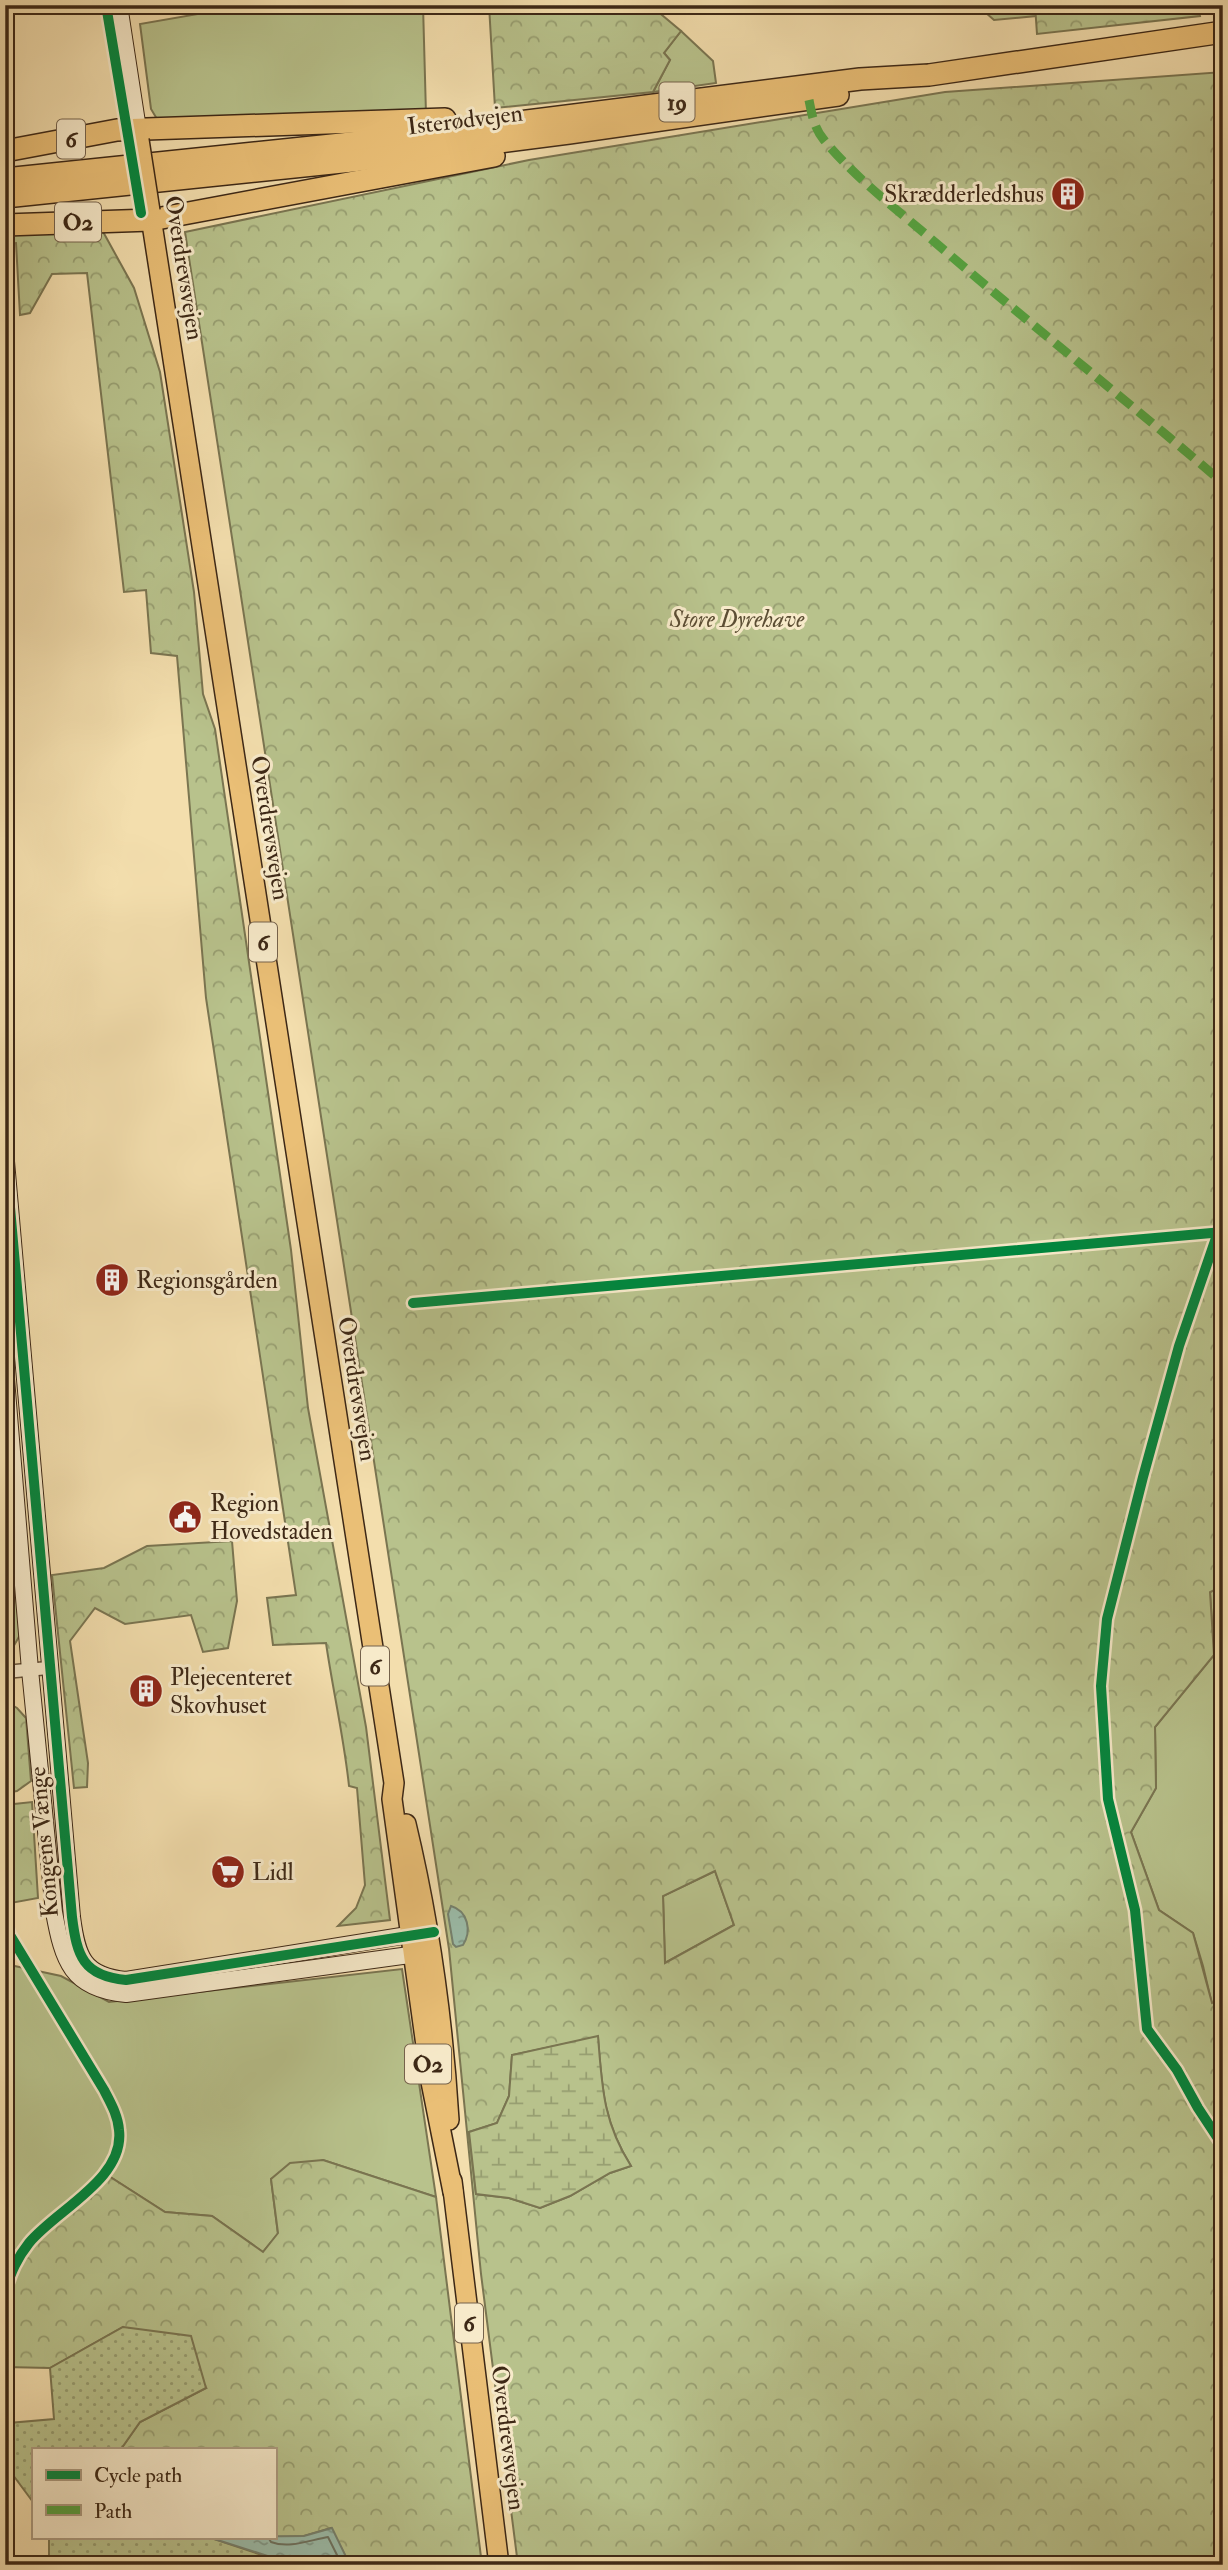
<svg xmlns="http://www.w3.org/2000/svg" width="1228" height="2570" viewBox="0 0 1228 2570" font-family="'IM FELL Double Pica',serif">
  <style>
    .green { fill: #b8c28c; stroke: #7a7551; stroke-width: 2 }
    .forest { fill: url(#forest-crowns); stroke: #7a7551; stroke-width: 2; fill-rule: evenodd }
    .wetland { fill: url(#wetland-marsh); stroke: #7a7551; stroke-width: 2 }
    .park { fill: url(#park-dots); stroke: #7a7551; stroke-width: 2 }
    .water { fill: url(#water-ripples); stroke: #75816e; stroke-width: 2 }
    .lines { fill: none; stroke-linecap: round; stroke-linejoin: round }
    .shore { stroke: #6c7260; stroke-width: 2 }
    .street-casing { stroke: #6a563c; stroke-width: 15 }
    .secondary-casing { stroke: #3d2816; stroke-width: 18 }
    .primary-casing { stroke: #3d2816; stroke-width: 22 }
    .highway-casing { stroke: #3d2816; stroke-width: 24 }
    .street { stroke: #f7eaca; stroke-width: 12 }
    .secondary { stroke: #f7eaca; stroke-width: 16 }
    .primary { stroke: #eabf76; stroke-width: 19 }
    .highway { stroke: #eabf76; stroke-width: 21 }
    .primary-bridge-casing { stroke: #3d2816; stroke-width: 22; stroke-linecap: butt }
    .primary-bridge { stroke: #eabf76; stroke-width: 19 }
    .quiet { stroke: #54a340; stroke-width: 9; stroke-dasharray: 18 9; stroke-linecap: butt }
    .cycleway-casing { stroke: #f7eaca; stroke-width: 15 }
    .cycleway { stroke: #00873e; stroke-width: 10 }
    .labels { text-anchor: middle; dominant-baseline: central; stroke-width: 6; stroke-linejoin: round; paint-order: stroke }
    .shield { fill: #f7eaca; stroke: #75624c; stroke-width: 2 }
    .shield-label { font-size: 23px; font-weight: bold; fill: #3d2816 }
    .street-label { font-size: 24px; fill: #3d2816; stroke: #f7eaca }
    .poi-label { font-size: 24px; fill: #3d2816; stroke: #f7eaca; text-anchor: start }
    .park-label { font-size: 24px; font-style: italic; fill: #5c4e34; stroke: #f7eaca }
  </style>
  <defs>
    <pattern id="forest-crowns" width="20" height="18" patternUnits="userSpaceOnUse" patternTransform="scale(1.75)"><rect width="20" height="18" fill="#b8c28c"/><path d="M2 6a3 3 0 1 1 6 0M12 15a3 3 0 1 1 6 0" fill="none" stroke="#979e71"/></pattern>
    <pattern id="wetland-marsh" width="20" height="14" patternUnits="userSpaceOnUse" patternTransform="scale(1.75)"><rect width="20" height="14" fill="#b8c28c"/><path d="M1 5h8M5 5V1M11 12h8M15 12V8" fill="none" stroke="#979e71"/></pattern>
    <pattern id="park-dots" width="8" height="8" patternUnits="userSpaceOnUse" patternTransform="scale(1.75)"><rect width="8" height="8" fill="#b8c28c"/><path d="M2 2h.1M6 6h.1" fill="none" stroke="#979e71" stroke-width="1.8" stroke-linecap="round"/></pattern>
    <pattern id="water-ripples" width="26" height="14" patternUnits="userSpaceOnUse" patternTransform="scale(1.75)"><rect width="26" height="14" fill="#9bbca9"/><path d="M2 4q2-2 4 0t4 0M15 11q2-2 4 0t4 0" fill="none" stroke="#809989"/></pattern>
  </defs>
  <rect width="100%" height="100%" fill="#f3dead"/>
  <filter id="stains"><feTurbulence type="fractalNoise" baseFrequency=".00286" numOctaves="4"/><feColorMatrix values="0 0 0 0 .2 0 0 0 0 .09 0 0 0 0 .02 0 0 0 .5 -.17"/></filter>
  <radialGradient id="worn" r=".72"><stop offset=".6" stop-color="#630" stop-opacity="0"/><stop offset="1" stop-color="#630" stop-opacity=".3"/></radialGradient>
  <g class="green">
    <polygon points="227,5 423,5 426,114 157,119 151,109 140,24 227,9"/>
    <polygon points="977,5 1035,5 1036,16 994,20"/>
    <polygon points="681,31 713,61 716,83 653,92 670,60 664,53"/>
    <polygon points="1223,1586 1223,1999 1212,2004 1203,1966 1193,1933 1159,1910 1131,1832 1156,1788 1155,1727 1214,1655 1210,1592"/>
    <polygon points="715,1871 734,1925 665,1963 663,1896"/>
    <polygon points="10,1965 61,1976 109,2002 402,1969 436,2197 323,2160 271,2179 278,2234 263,2252 212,2216 165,2212 104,2173 5,2283 5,1967"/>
  </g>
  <g class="forest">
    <polygon points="489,5 650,5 681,31 664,53 670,60 653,92 495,108"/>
    <polygon points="1035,5 1198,5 1200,16 1037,34"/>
    <path d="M1223,72V1586L1210,1592L1214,1655L1155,1727L1156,1788L1131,1832L1159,1910L1193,1933L1212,2003L1223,1999V2565H518L481,2274L449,1949L185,232L529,160L945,92ZM715,1871L734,1925L665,1963L663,1896ZM598,2037C602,2087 603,2122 631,2166L610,2173L570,2196L540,2208L509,2198L476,2194L469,2132L497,2123L509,2096L512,2055Z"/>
    <path d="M101,228L134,288L160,372L194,592L203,694L215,729L291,1250L308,1408L366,1727L390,1920L338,1926L356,1908L365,1885L357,1788L349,1786C344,1738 333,1691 326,1643L273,1645L267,1598L296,1595L206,998L177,656L151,653L146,590L124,592L87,273L52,274L30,313L20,315L16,243L5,244V236Z"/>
    <polygon points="5,1524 9,1524 20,1635 12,1649 5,1651"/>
    <polygon points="232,1541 237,1601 228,1648 203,1652 191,1615 125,1624 95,1608 70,1641 88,1763 87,1787 74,1788 52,1575 104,1568 147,1546"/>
    <polygon points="5,1701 17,1708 26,1718 31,1781 17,1791 5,1793"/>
    <polygon points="32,1802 38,1898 11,1903 5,1892 5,1805"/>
    <path d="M323,2160L436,2197L482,2565H350L331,2528L304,2536L274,2537L275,2449H121L140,2422L206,2388L123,2327L50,2368L5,2367C5,2337 0,2291 11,2264C22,2238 81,2193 104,2173L165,2212L212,2216L263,2252L278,2233L271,2179L290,2163Z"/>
  </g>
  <path class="wetland" d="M598,2036C602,2087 603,2122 631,2166L610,2173L570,2196L540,2208L509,2198L476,2194L469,2132L497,2123L509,2096L512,2055Z"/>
  <g class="park">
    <polygon points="123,2327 191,2336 206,2388 140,2422 121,2449 33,2449 33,2502 10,2471 9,2423 54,2419 50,2368"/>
    <polygon points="49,2537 208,2537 268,2557 274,2565 49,2565"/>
  </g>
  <g class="water">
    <path d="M451,1906C468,1911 472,1931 463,1945L456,1947L453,1944L448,1914Z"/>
    <polygon points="332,2528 350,2565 274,2565 268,2556 208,2537 304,2536"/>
  </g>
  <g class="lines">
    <path class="shore" d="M268,2537L271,2542C289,2549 310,2540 328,2537L342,2565"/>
    <g class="street-casing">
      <g id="street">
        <polyline points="5,1329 21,1327"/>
        <polyline points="5,1672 48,1668"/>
      </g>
    </g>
    <g class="secondary-casing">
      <g id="secondary">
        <polyline points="119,5 138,129"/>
        <path d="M5,1150L72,1917C77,1956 83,1976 126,1980L420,1933"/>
        <path d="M5,1367L30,1670L54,1912C63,1961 71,1989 126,1994L424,1953"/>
      </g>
    </g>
    <g class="primary-casing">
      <g id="primary">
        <polyline points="150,211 394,1783 392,1799 431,2082 453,2192"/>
        <path d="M406,1824C429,1920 443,2021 449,2120"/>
        <polyline points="452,2181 499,2565"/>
      </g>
    </g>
    <g class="highway-casing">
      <g id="highway">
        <polyline points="5,151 117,130 445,119"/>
        <polyline points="5,179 351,143 860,79 929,75 1223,32"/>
        <polyline points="5,197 352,161 569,133 838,95"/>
        <polyline points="5,225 151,220 494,156"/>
      </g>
    </g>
    <use href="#street" class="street"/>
    <use href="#secondary" class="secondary"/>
    <use href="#primary" class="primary"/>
    <use href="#highway" class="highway"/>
    <g class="primary-bridge-casing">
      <polyline id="primary-bridge" points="139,140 150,211"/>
    </g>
    <use href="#primary-bridge" class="primary-bridge"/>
    <path class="quiet" d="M809,100C812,115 814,128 824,140C856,179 899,211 937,244C1031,325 1129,402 1223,483"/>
    <g class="cycleway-casing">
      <g id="cycleway">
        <polyline points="106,5 141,213"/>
        <path d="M5,1150L72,1917C77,1956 83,1976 126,1980L434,1932"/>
        <polyline points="1218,1232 1179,1346 1143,1477 1107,1619 1101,1686 1108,1799 1135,1910 1147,2029 1177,2070 1198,2108 1223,2146"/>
        <polyline points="413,1303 1223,1232"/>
        <path d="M5,1922L10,1935L104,2090C110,2102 118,2115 119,2130C125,2179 56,2210 29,2243C17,2258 11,2272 5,2291"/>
      </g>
    </g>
    <use href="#cycleway" class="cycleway"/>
  </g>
  <defs>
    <g id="building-disc" transform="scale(1.75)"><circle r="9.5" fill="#8f2418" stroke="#f7eaca"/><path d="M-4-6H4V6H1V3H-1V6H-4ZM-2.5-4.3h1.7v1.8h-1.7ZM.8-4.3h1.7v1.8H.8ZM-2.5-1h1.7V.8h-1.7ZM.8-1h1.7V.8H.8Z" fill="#fff"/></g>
    <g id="civic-disc" transform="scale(1.75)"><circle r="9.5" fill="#8f2418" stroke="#f7eaca"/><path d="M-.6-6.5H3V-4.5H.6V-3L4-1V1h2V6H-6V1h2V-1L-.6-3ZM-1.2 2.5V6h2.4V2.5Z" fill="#fff"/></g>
    <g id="supermarket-disc" transform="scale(1.75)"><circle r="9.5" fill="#8f2418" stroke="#f7eaca"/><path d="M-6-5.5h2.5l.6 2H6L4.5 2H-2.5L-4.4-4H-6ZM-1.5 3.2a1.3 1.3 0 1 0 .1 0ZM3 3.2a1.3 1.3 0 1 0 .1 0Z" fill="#fff"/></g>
  </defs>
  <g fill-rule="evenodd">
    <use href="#building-disc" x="1068" y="194"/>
    <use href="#building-disc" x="112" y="1280"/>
    <use href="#civic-disc" x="185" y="1517"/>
    <use href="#building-disc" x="146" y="1691"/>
    <use href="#supermarket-disc" x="228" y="1872"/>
  </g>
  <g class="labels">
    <g class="shield">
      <rect x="659.5" y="82.5" width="35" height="39" rx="5"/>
      <rect x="57" y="119.5" width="28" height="39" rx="5"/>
      <rect x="55" y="202.5" width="46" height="39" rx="5"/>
      <rect x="249" y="922.5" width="28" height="39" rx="5"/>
      <rect x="361" y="1646.5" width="28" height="39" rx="5"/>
      <rect x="405" y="2044.5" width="46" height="39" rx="5"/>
      <rect x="455" y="2303.5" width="28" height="39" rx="5"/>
    </g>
    <g class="shield-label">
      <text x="677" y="102">19</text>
      <text x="71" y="139">6</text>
      <text x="78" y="222">O2</text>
      <text x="263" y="942">6</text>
      <text x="375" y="1666">6</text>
      <text x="428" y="2064">O2</text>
      <text x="469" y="2323">6</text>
    </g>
    <g class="street-label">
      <text transform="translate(465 120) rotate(-7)">Isterødvejen</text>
      <text transform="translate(184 268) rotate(81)">Overdrevsvejen</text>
      <text transform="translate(270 828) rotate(81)">Overdrevsvejen</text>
      <text transform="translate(357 1389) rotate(81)">Overdrevsvejen</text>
      <text transform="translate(44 1842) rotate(-95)">Kongens Vænge</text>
      <text transform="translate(508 2438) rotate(83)">Overdrevsvejen</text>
    </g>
    <g class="poi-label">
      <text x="1044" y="194" text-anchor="end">Skrædderledshus</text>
      <text x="136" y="1280">Regionsgården</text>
      <text x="210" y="1503">Region<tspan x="210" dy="28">Hovedstaden</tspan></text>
      <text x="170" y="1677">Plejecenteret<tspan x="170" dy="28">Skovhuset</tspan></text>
      <text x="252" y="1872">Lidl</text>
    </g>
    <g class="park-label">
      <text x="737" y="619">Store Dyrehave</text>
    </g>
  </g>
  <rect width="1228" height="2570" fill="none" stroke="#f3dead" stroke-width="28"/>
  <rect x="7" y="7" width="1214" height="2556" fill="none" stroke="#3d2816" stroke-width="3.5"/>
  <rect x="14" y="14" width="1200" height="2542" fill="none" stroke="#3d2816" stroke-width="2"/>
  <rect x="32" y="2448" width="245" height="91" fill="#f7eaca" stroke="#ad9c82" stroke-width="2"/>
  <rect x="46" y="2470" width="35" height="10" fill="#00873e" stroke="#ad9c82" stroke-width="2"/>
  <text x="94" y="2482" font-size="21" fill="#3d2816">Cycle path</text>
  <rect x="46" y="2505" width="35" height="10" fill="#54a340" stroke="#ad9c82" stroke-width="2"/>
  <text x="94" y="2518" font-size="21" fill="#3d2816">Path</text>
  <rect width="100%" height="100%" filter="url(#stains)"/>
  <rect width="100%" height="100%" fill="url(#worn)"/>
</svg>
